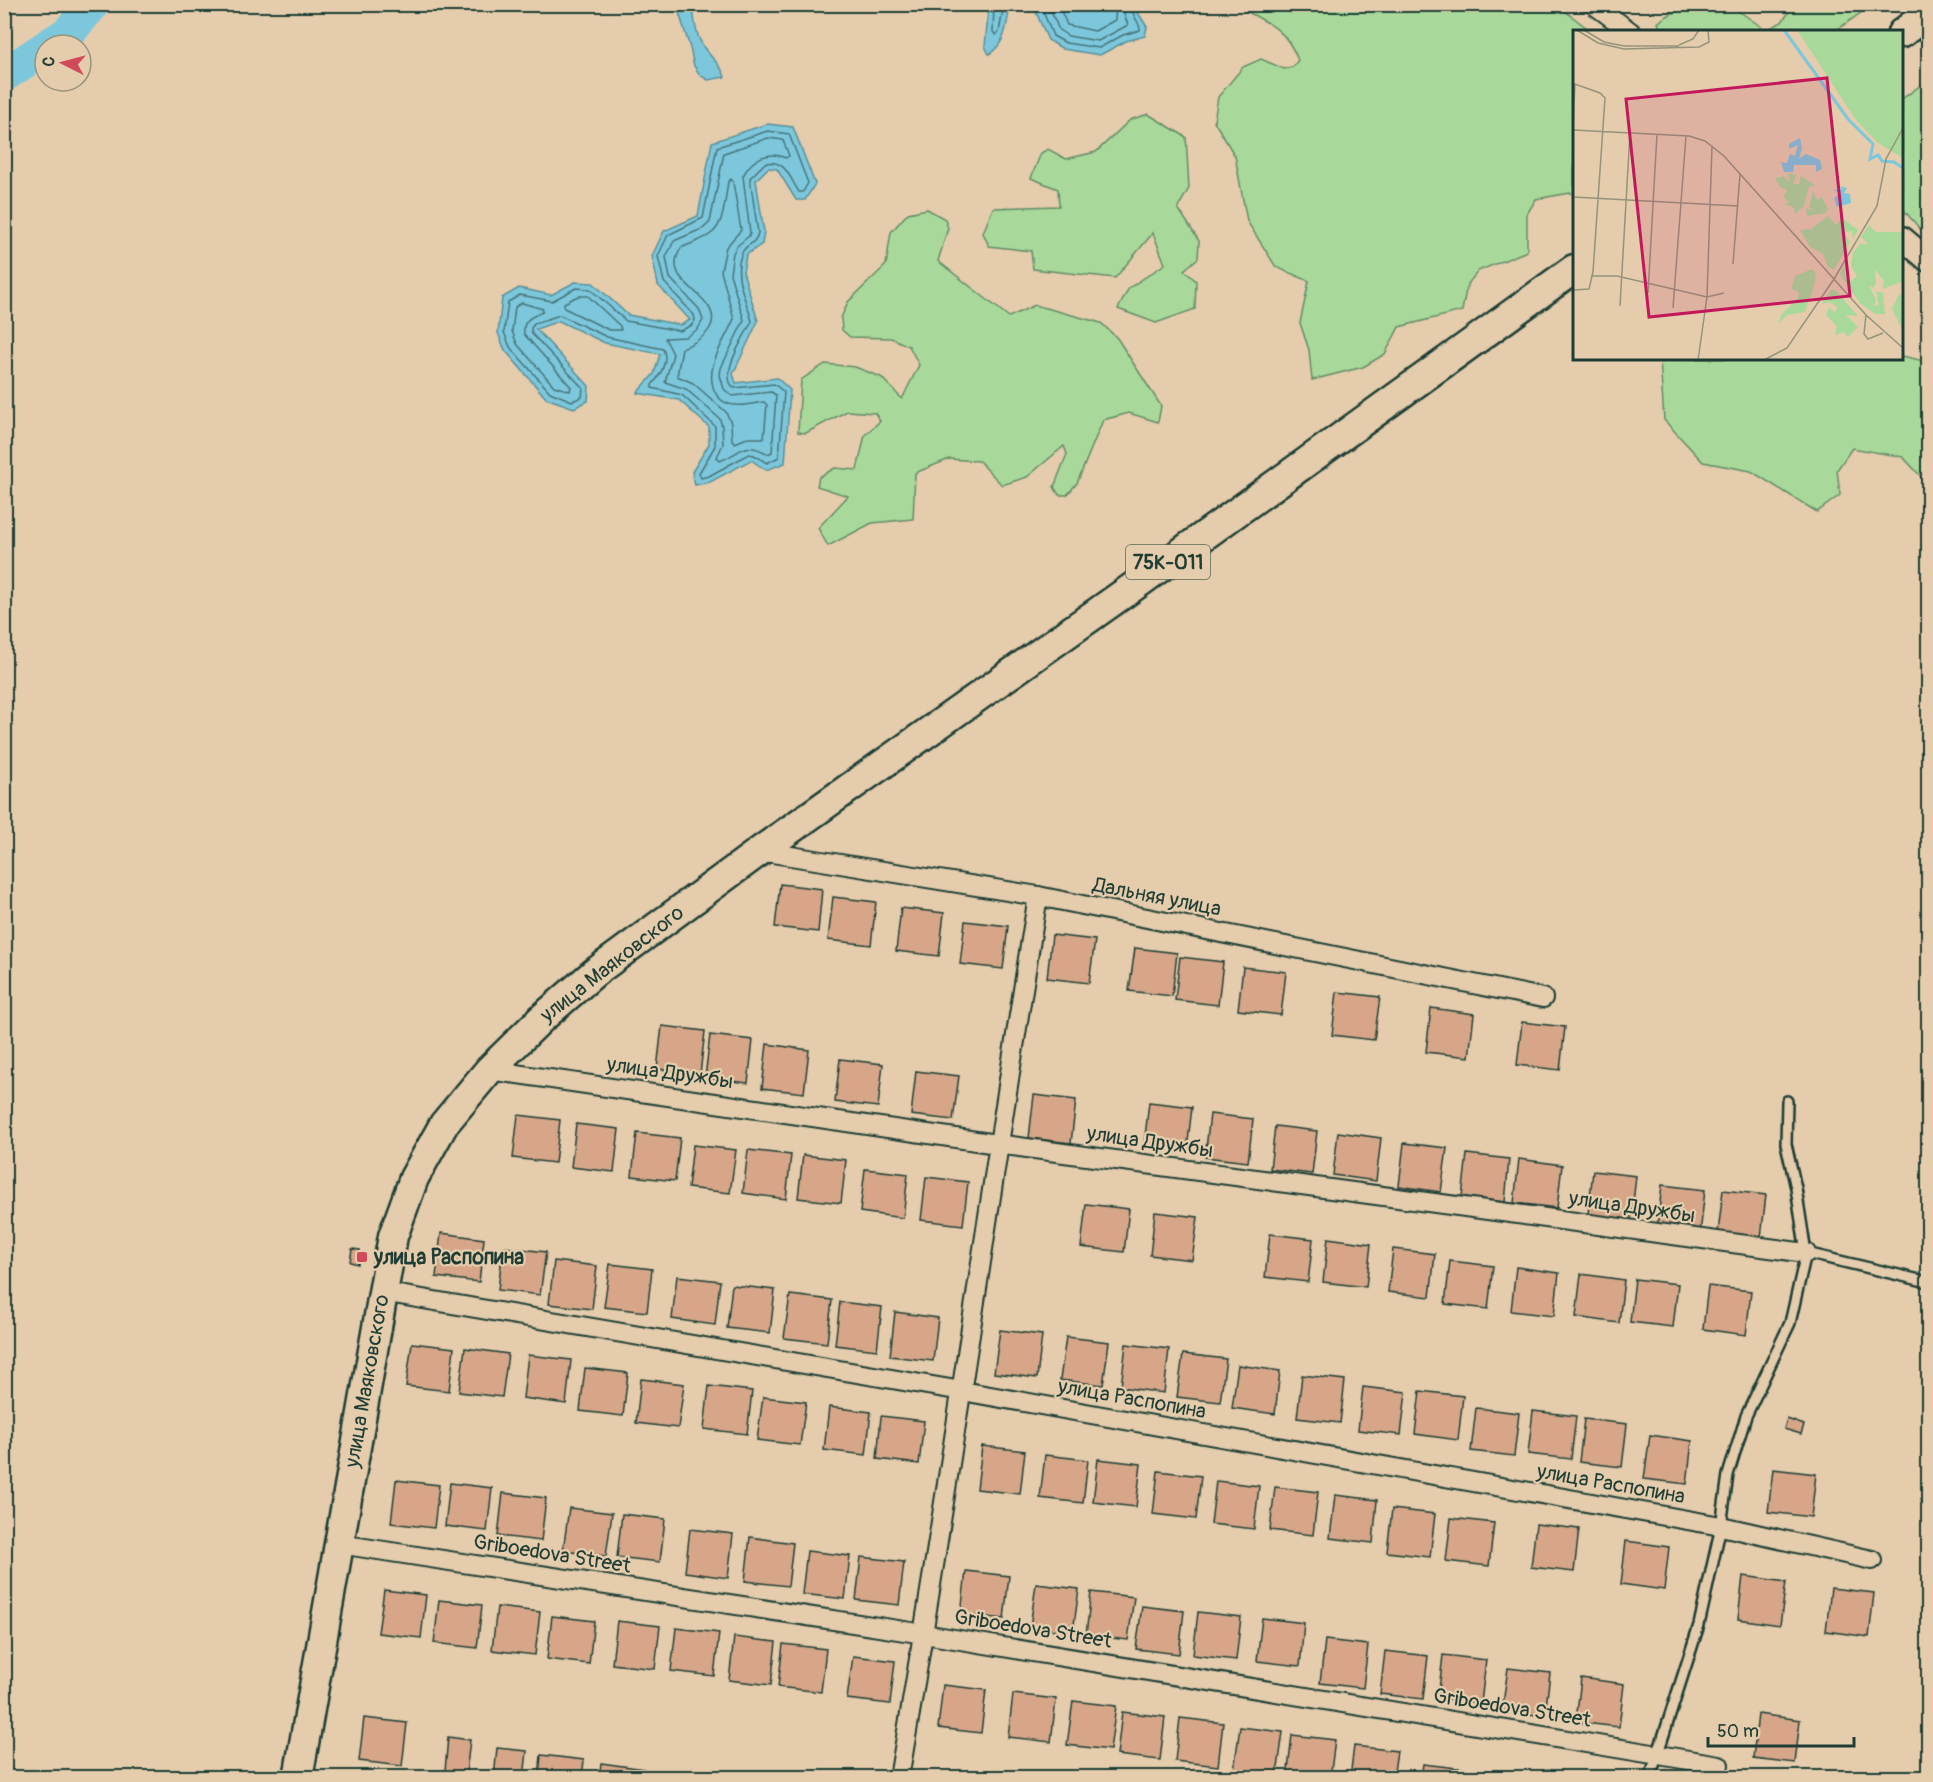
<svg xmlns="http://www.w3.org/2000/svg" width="1933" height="1782" viewBox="0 0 1933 1782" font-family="Pangolin,sans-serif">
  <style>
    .green { fill: #a8d99a; stroke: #648b67; stroke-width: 1.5 }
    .water { fill: #7dc7dd; stroke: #579099; stroke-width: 1.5 }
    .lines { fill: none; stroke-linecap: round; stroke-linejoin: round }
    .shore { stroke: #457478; stroke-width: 1.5 }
    .river { stroke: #7dc7dd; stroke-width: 34 }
    .building { fill: #d7a689; stroke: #1f3d34; stroke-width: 1.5 }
    .service-casing { stroke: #1f3d34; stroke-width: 14 }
    .minor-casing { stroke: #1f3d34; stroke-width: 22 }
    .tertiary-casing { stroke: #1f3d34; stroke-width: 27 }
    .primary-casing { stroke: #1f3d34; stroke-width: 33 }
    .service { stroke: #e4ccac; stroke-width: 9 }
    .minor { stroke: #e4ccac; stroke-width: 18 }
    .tertiary { stroke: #e4ccac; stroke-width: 22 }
    .primary { stroke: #e4ccac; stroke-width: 28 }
    .poi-dot { fill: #d1495b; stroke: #e4ccac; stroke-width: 2 }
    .labels { text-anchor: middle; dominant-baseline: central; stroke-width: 4.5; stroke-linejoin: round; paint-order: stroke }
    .shield { fill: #e4ccac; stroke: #5a6858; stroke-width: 1.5 }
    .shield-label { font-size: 20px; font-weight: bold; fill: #1f3d34 }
    .street-label { font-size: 21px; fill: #1f3d34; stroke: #e4ccac }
    .poi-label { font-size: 21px; font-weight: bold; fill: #1f3d34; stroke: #e4ccac; text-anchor: start }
    .inset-river { fill: none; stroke: #7dc7dd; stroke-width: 3 }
    .inset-road { fill: none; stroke: #95937c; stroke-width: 1.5 }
    .view { fill: #c2185b; fill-opacity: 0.15; stroke: #c2185b; stroke-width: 3 }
    .inset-edge { fill: none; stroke: #1f3d34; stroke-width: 3 }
  </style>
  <rect width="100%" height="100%" fill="#e4ccac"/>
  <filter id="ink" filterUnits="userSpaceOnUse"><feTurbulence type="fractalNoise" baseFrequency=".0167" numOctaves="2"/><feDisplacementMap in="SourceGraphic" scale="12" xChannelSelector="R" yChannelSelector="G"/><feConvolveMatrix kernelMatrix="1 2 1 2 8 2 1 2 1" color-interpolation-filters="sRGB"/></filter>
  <g filter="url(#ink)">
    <g class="green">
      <path d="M1243,5H1557L1591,31L1574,32V194L1570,193L1536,199L1527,214V251L1478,271L1467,285L1462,311L1399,327L1385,354L1363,367L1312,380L1309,350L1300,323L1309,281L1276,267L1247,221L1235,156L1214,121L1218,97L1243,67L1261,59L1284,69L1293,67L1298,60C1286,30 1271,24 1244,10Z"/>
      <path d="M1730,5L1766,30L1782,22L1794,5H1872L1835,31L1662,32L1658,23C1675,5 1707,7 1730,5Z"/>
      <polygon points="1928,80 1928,238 1902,208 1902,99"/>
      <polygon points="1148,114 1186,137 1189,188 1178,208 1199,241 1198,258 1184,270 1196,281 1195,309 1156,323 1118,309 1129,288 1165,264 1153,233 1115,278 1033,269 1031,251 989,246 983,233 993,208 1059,206 1058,189 1031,178 1041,153 1048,149 1066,159 1096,152 1130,120"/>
      <polygon points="927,209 945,219 948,228 938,261 1009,317 1035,305 1101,323 1117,338 1161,406 1158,422 1129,413 1103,420 1077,483 1067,495 1059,495 1054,487 1067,454 1064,446 1027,477 1002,485 979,461 949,459 915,473 913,519 872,523 828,546 818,528 848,496 817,486 819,477 835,468 857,470 865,435 880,421 875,413 847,411 806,433 798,432 801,380 825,364 855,367 881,377 902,399 919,365 909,346 891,338 850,337 842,330 841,318 848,302 886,265 891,232 908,213"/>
      <polygon points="1902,356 1928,362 1928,484 1903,457 1852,448 1837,470 1840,495 1817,512 1751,471 1703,462 1664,420 1660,359 1902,358"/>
    </g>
    <g class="water">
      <path d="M673,5H693C694,19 695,33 703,46C710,58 721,63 725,77L708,80L700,75L694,66L690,48L678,9Z"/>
      <path d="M989,5H1010C1007,23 1006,44 989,54L985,46Z"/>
      <polygon points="1033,5 1138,5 1137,11 1147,27 1145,36 1126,41 1100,55 1063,49 1048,40"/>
      <polygon points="767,124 793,127 815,184 805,200 796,200 777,169 768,168 756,180 764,232 762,244 746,255 743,272 758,321 733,374 736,383 777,378 790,390 785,463 766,470 751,460 710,482 695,485 692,472 709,444 709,427 679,400 637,393 654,374 660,354 605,343 559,321 536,329 589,386 588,401 574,408 546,398 505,350 498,333 502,298 519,288 551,295 575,282 593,283 628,315 681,325 690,320 658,285 652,256 664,231 698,216 712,142"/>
    </g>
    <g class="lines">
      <g class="shore">
        <polyline points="994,4 993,32 996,35 999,32 1004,4"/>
        <path d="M1040,4L1053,36L1066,43L1099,48L1123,35L1140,30C1140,21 1130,15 1132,4"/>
        <polyline points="1048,4 1059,30 1068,36 1098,41 1128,25 1124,14 1125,4"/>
        <polyline points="1058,4 1067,25 1095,31 1115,20 1116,4"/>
        <path d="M768,131L789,134L808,183L803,192H799C789,177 786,159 765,163L750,178L758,233C755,246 744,244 741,255C733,276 746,300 752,321C745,336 718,375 734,388L774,384L784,392L779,457L767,463L754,455L749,454L709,476L701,478L699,473L715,446V426L682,395L652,388V385C660,376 669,361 663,349L607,337L560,315L535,323L531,328L532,334L583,388L582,397L572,401L550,392L510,347L504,332L508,302L520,295L552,301L576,288L590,289L626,321L680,331L692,325L695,320L694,315L664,282L658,256L668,235L703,218L717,147Z"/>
        <path d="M768,138L783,140L789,156L786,158C768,150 751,159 743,176L750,233L749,236L737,246L733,253L730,274L744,320L721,368L720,375L724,389L732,396L771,392L776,395L772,452L768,454C743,440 743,452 720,461L717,457L723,444L722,427L720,419L686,389L665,382L673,354L665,338L686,337L698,329L703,320L699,309L670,278L666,257L674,241L704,228L710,222L724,153Z"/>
        <path d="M731,179L733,182L741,230L726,247L721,271L734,319C725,341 702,369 716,394C720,401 728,405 736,405C745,406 755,403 764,402L767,405L764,438H747L735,443L732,440L731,423L726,412L693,383L677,376L682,348C701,341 724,325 706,303C698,293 686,285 679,275C674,266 676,256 681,248C691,243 704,240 712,233C725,223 725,197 728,182Z"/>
        <polygon points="578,296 588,296 620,326 621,330 609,330 564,308 564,303"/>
        <path d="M522,303L543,309L542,312C531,317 522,320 524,334L571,387L570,391L554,386L517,344L512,331L515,307Z"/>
      </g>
      <g class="river">
        <polyline points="49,45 68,33 93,4"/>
        <polyline points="4,75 45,48"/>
      </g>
    </g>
    <g class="building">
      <polygon points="780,884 822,889 818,932 775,927"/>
      <polygon points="833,897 876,902 871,945 828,940"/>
      <polygon points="901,908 944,913 939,956 896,951"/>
      <polygon points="965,921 1008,926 1003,969 960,964"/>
      <polygon points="1052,935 1095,940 1089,983 1047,978"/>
      <polygon points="1135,948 1177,953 1172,996 1129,991"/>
      <polygon points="1180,957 1223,962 1218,1005 1175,1000"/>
      <polygon points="1243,967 1286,972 1281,1015 1238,1010"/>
      <polygon points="1337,992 1380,997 1374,1040 1332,1035"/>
      <polygon points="1431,1008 1474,1014 1469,1057 1426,1052"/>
      <polygon points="1522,1022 1565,1027 1560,1070 1517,1065"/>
      <polygon points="662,1026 705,1031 700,1074 657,1069"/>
      <polygon points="710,1035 753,1040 748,1083 705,1078"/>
      <polygon points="767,1044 809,1050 804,1093 762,1088"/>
      <polygon points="840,1059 883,1064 878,1107 835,1102"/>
      <polygon points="916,1071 959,1076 953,1120 911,1115"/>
      <polygon points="1034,1095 1076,1100 1071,1143 1029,1138"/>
      <polygon points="1149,1102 1192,1107 1187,1150 1144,1145"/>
      <polygon points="1210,1114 1253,1119 1248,1162 1205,1157"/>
      <polygon points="518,1115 560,1120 555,1163 513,1158"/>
      <polygon points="576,1124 619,1129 614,1172 571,1167"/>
      <polygon points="1275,1126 1317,1131 1312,1174 1270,1169"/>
      <polygon points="1338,1132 1381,1138 1376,1181 1333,1175"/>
      <polygon points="637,1133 680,1138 675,1181 632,1176"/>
      <polygon points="1404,1143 1447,1148 1441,1192 1399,1186"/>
      <polygon points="693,1145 736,1150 730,1193 688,1188"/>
      <polygon points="748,1150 791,1155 786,1199 743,1193"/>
      <polygon points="1467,1154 1509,1159 1505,1202 1462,1197"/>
      <polygon points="803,1155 846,1160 841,1203 798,1198"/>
      <polygon points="1519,1159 1562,1165 1557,1208 1514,1203"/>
      <polygon points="865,1169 908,1174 903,1218 860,1212"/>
      <polygon points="1593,1171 1636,1176 1631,1220 1588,1214"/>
      <polygon points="926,1177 968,1182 963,1225 921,1220"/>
      <polygon points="1662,1185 1705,1190 1700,1234 1657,1228"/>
      <polygon points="1723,1190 1766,1195 1761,1238 1718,1233"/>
      <polygon points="1086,1204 1129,1209 1124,1252 1081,1247"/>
      <polygon points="1155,1212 1198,1217 1192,1260 1150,1255"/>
      <polygon points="441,1233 484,1239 479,1282 436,1277"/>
      <polygon points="1270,1234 1313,1239 1308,1282 1265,1277"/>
      <polygon points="1328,1238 1371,1244 1366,1287 1323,1282"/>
      <polygon points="503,1247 546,1252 540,1295 498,1290"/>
      <polygon points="352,1249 360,1250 358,1264 350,1262"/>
      <polygon points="1393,1249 1435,1254 1430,1297 1388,1292"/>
      <polygon points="554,1261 597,1266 592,1309 549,1304"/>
      <polygon points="1450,1261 1493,1266 1488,1309 1445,1304"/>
      <polygon points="610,1264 652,1269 647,1312 604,1307"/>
      <polygon points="1516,1267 1559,1273 1554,1316 1511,1311"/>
      <polygon points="1581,1274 1624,1280 1619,1323 1576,1317"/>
      <polygon points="677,1276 720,1281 715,1325 672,1319"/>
      <polygon points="1635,1279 1678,1284 1673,1327 1630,1322"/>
      <polygon points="732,1285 775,1290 770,1333 727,1328"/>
      <polygon points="1708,1286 1751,1291 1746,1335 1703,1329"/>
      <polygon points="790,1295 832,1300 827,1343 784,1338"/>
      <polygon points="840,1302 882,1307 877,1350 835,1345"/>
      <polygon points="895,1312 938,1318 933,1361 890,1356"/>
      <polygon points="1000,1330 1042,1335 1037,1378 994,1373"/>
      <polygon points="1066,1337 1109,1342 1103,1385 1060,1380"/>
      <polygon points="412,1343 454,1348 449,1391 406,1386"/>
      <polygon points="1126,1344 1169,1349 1164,1393 1121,1387"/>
      <polygon points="465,1348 508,1354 502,1397 459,1392"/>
      <polygon points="1183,1354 1226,1359 1220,1402 1177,1397"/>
      <polygon points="528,1355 571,1360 566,1404 523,1398"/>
      <polygon points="1238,1365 1280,1371 1275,1414 1232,1408"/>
      <polygon points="585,1368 628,1373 623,1416 580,1411"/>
      <polygon points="1302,1375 1345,1380 1340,1423 1297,1418"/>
      <polygon points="641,1379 684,1384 678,1428 636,1423"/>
      <polygon points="709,1386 752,1391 747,1434 704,1429"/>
      <polygon points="1363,1387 1406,1392 1401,1435 1358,1430"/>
      <polygon points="1420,1391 1463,1396 1458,1440 1415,1434"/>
      <polygon points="763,1397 806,1402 800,1445 757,1440"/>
      <polygon points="829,1407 871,1412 866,1455 824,1450"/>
      <polygon points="1476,1408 1519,1413 1514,1456 1471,1451"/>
      <polygon points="1533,1411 1576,1416 1571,1459 1528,1454"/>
      <polygon points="881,1416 924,1421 919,1464 877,1459"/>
      <polygon points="1584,1419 1627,1424 1622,1467 1579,1462"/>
      <polygon points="1787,1419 1804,1425 1801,1434 1784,1429"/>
      <polygon points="1650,1435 1692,1441 1687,1484 1644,1479"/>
      <polygon points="982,1446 1025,1451 1020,1494 977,1489"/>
      <polygon points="1045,1455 1088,1460 1083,1503 1040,1498"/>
      <polygon points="1098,1459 1141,1464 1136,1507 1093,1502"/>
      <polygon points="1773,1469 1816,1474 1811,1517 1768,1512"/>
      <polygon points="1158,1471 1201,1476 1196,1519 1153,1514"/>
      <polygon points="396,1480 439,1485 434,1528 391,1523"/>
      <polygon points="1216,1481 1259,1486 1254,1529 1211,1524"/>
      <polygon points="450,1483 492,1488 487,1531 445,1526"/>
      <polygon points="1275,1487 1318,1492 1313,1535 1270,1530"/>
      <polygon points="503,1493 546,1498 541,1541 498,1536"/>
      <polygon points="1335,1495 1377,1500 1373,1543 1330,1538"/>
      <polygon points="569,1508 612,1513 606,1556 563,1551"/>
      <polygon points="1392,1509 1435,1514 1430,1557 1387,1552"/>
      <polygon points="622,1514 665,1519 660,1562 617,1557"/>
      <polygon points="1451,1518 1494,1523 1489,1566 1446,1561"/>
      <polygon points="1536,1524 1579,1529 1574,1572 1531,1567"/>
      <polygon points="690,1529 733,1534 728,1578 685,1572"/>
      <polygon points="750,1537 793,1543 788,1586 745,1581"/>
      <polygon points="1626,1541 1669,1547 1664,1590 1621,1584"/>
      <polygon points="807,1551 850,1556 845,1599 802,1594"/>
      <polygon points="861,1557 904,1562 899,1605 856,1600"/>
      <polygon points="966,1571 1009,1576 1004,1619 961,1614"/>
      <polygon points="1743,1576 1786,1582 1780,1625 1738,1619"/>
      <polygon points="1036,1584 1079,1589 1073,1632 1030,1627"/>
      <polygon points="1831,1588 1874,1593 1869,1637 1826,1631"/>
      <polygon points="384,1590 426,1595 421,1638 378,1633"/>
      <polygon points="1091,1592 1134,1597 1128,1640 1086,1635"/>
      <polygon points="439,1600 482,1605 477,1648 434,1643"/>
      <polygon points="1142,1606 1184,1611 1179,1654 1136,1649"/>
      <polygon points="497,1607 540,1612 535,1655 492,1650"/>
      <polygon points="1198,1612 1241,1617 1236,1660 1193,1655"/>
      <polygon points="552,1616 594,1621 589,1664 547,1659"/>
      <polygon points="1262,1618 1304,1623 1300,1666 1257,1661"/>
      <polygon points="617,1621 660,1626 655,1669 612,1664"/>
      <polygon points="676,1628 719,1633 714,1676 671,1671"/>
      <polygon points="734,1637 776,1642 771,1685 729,1680"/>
      <polygon points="1325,1640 1368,1645 1363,1688 1320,1683"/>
      <polygon points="783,1644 826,1649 821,1692 778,1687"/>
      <polygon points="1385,1651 1428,1656 1423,1699 1380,1694"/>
      <polygon points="1443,1655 1486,1660 1481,1703 1438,1698"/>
      <polygon points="853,1656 895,1661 890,1704 847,1699"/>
      <polygon points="1508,1668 1550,1673 1545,1716 1502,1711"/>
      <polygon points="1581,1678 1624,1684 1619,1727 1576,1722"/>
      <polygon points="943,1685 986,1690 981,1733 938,1728"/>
      <polygon points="1013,1694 1056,1699 1051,1742 1008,1737"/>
      <polygon points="1073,1701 1116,1706 1110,1750 1067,1745"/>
      <polygon points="1122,1712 1165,1717 1160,1760 1117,1755"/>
      <polygon points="1758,1714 1800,1720 1795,1763 1753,1758"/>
      <polygon points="364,1718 407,1723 402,1766 359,1761"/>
      <polygon points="1180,1718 1223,1723 1218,1766 1175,1761"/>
      <polygon points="1240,1727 1283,1732 1277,1775 1234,1770"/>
      <polygon points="1292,1735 1335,1740 1330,1778 1287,1778"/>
      <polygon points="448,1737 470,1740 466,1774 445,1771"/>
      <polygon points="1354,1746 1397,1751 1393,1778 1350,1778"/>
      <polygon points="497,1748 527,1751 524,1778 494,1778"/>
      <polygon points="541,1755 584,1760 582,1778 539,1778"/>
      <polygon points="601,1763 644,1769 643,1778 599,1778"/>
      <polygon points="1423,1764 1465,1769 1464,1778 1421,1778"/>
      <polygon points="1491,1772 1534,1777 1534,1778 1490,1778"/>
    </g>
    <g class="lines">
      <g class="service-casing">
        <g id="service">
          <polyline points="1806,1253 1928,1282"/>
          <polyline points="1650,1778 1699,1625 1721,1526 1728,1475 1746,1416 1790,1323 1806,1253 1796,1188 1786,1144 1787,1101"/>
        </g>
      </g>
      <g class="minor-casing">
        <g id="minor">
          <polyline points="1593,4 1631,32"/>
          <polyline points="760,851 1038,896 1543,998"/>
          <polyline points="489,1070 997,1144 1806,1253"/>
          <polyline points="382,1292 962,1391 1721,1526 1872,1560"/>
          <polyline points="339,1544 924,1634 1719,1765"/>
          <path d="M899,1778C950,1484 990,1190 1038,896"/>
        </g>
      </g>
      <g class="tertiary-casing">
        <polyline id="tertiary" points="1902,238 1928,260"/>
      </g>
      <g class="primary-casing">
        <g id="primary">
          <polyline points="1902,33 1928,13"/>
          <polyline points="298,1778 393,1236 414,1178 444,1124 489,1070 541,1019 594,973 760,851 1140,582 1574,269"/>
        </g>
      </g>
      <use href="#service" class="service"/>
      <use href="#minor" class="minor"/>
      <use href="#tertiary" class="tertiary"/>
      <use href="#primary" class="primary"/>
    </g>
  </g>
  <rect class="poi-dot" x="356" y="1251" width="12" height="12" rx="3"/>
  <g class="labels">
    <rect class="shield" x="1126" y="545" width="84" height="34" rx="4.5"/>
    <g class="shield-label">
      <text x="1168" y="562">75К-011</text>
    </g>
    <g class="street-label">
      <text transform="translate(1157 897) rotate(11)">Дальняя улица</text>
      <text transform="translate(612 964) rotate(-38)">улица Маяковского</text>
      <text transform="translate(670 1073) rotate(8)">улица Дружбы</text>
      <text transform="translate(1150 1142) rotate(8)">улица Дружбы</text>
      <text transform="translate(1632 1207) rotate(8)">улица Дружбы</text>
      <text transform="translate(367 1381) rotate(-80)">улица Маяковского</text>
      <text transform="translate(1132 1399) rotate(10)">улица Распопина</text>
      <text transform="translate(1611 1484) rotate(10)">улица Распопина</text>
      <text transform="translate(552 1554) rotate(9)">Griboedova Street</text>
      <text transform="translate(1033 1629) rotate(9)">Griboedova Street</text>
      <text transform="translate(1512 1708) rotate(9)">Griboedova Street</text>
    </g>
    <g class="poi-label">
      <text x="374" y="1257">улица Распопина</text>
    </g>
  </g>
  <g transform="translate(1573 30)">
    <rect width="330" height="330" fill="#e4ccac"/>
    <path d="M224,0H330V128L304,112L283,90ZM215,143L223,145L220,154H226L228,146L242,155L236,157L231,176L222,184L220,177L211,174L216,173L211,167L214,160L207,157L202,148L210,146L217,152ZM240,161L244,170L249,167L255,179L253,183L234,186L233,178L241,181L236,177ZM255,186L263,195L269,188L285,200L280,209L279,201L271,202L277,212L261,240L255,237L250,224L237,217L227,200L238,199ZM296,195L303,202H330V251L310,259L311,251L302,239L303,253L300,258L296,255L303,270L301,276L306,275L303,261L310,263L312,284H302L287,273L267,244L271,235L273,249L278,251L284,246L278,236L280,223L288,213L296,215L288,207ZM239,239L243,243L241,256L232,282L214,285L206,294L208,285L225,268L226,262L218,259L222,246ZM258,260H262L285,286L273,285L285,297L275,307L271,302L262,305L264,296L253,285L256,277L262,283L266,273L264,277L257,272L249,274ZM326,264L330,268V301L319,279Z" fill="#a8d99a"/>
    <path d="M227,108L229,118L226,129L233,124L247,130L249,139L243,142V135H221L220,142H211L208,132L214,133L217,124L222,126L225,115L216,119V114ZM267,156L274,158L271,163L277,164L278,173L264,177L261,168L268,163L260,160L269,159Z" fill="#7dc7dd"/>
    <path class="inset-river" d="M211,0L275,89L300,114L297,129L305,125L309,131L321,132L330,138"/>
    <path class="inset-road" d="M4,0L25,13L51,19L126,17L136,12L135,0M11,0L31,12L51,16H106M106,15L120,9L126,0M0,97L2,54L27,63L32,68L20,242L16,259L0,260M0,100L116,106L132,111L151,126L293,285L330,318M0,167L165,176M160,234L167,144M18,246H44L134,267L151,263M75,263L84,104M47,276L57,103M100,278L113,106M293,285L291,304L295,309L310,303M125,330L134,267L139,116M191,330L214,318L261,249L304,176L313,129L330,98"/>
    <path class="view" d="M254,48L277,266L76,287L53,69Z"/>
    <rect width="330" height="330" class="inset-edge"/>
  </g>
  <rect width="1933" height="1782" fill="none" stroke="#e4ccac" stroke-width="24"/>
  <rect x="12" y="12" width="1909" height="1758" fill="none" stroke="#1f3d34" stroke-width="2" filter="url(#ink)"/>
  <g transform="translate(63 63) rotate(276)"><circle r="28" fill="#e4ccac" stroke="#95937c" stroke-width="1.5"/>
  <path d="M0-4.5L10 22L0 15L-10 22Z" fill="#d1495b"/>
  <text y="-9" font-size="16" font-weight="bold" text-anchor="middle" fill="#1f3d34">С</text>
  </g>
  <path d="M1708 1737v9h146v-9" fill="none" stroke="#1f3d34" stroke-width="3"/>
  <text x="1717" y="1737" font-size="18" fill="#1f3d34" stroke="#e4ccac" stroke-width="4.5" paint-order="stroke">50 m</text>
</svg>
